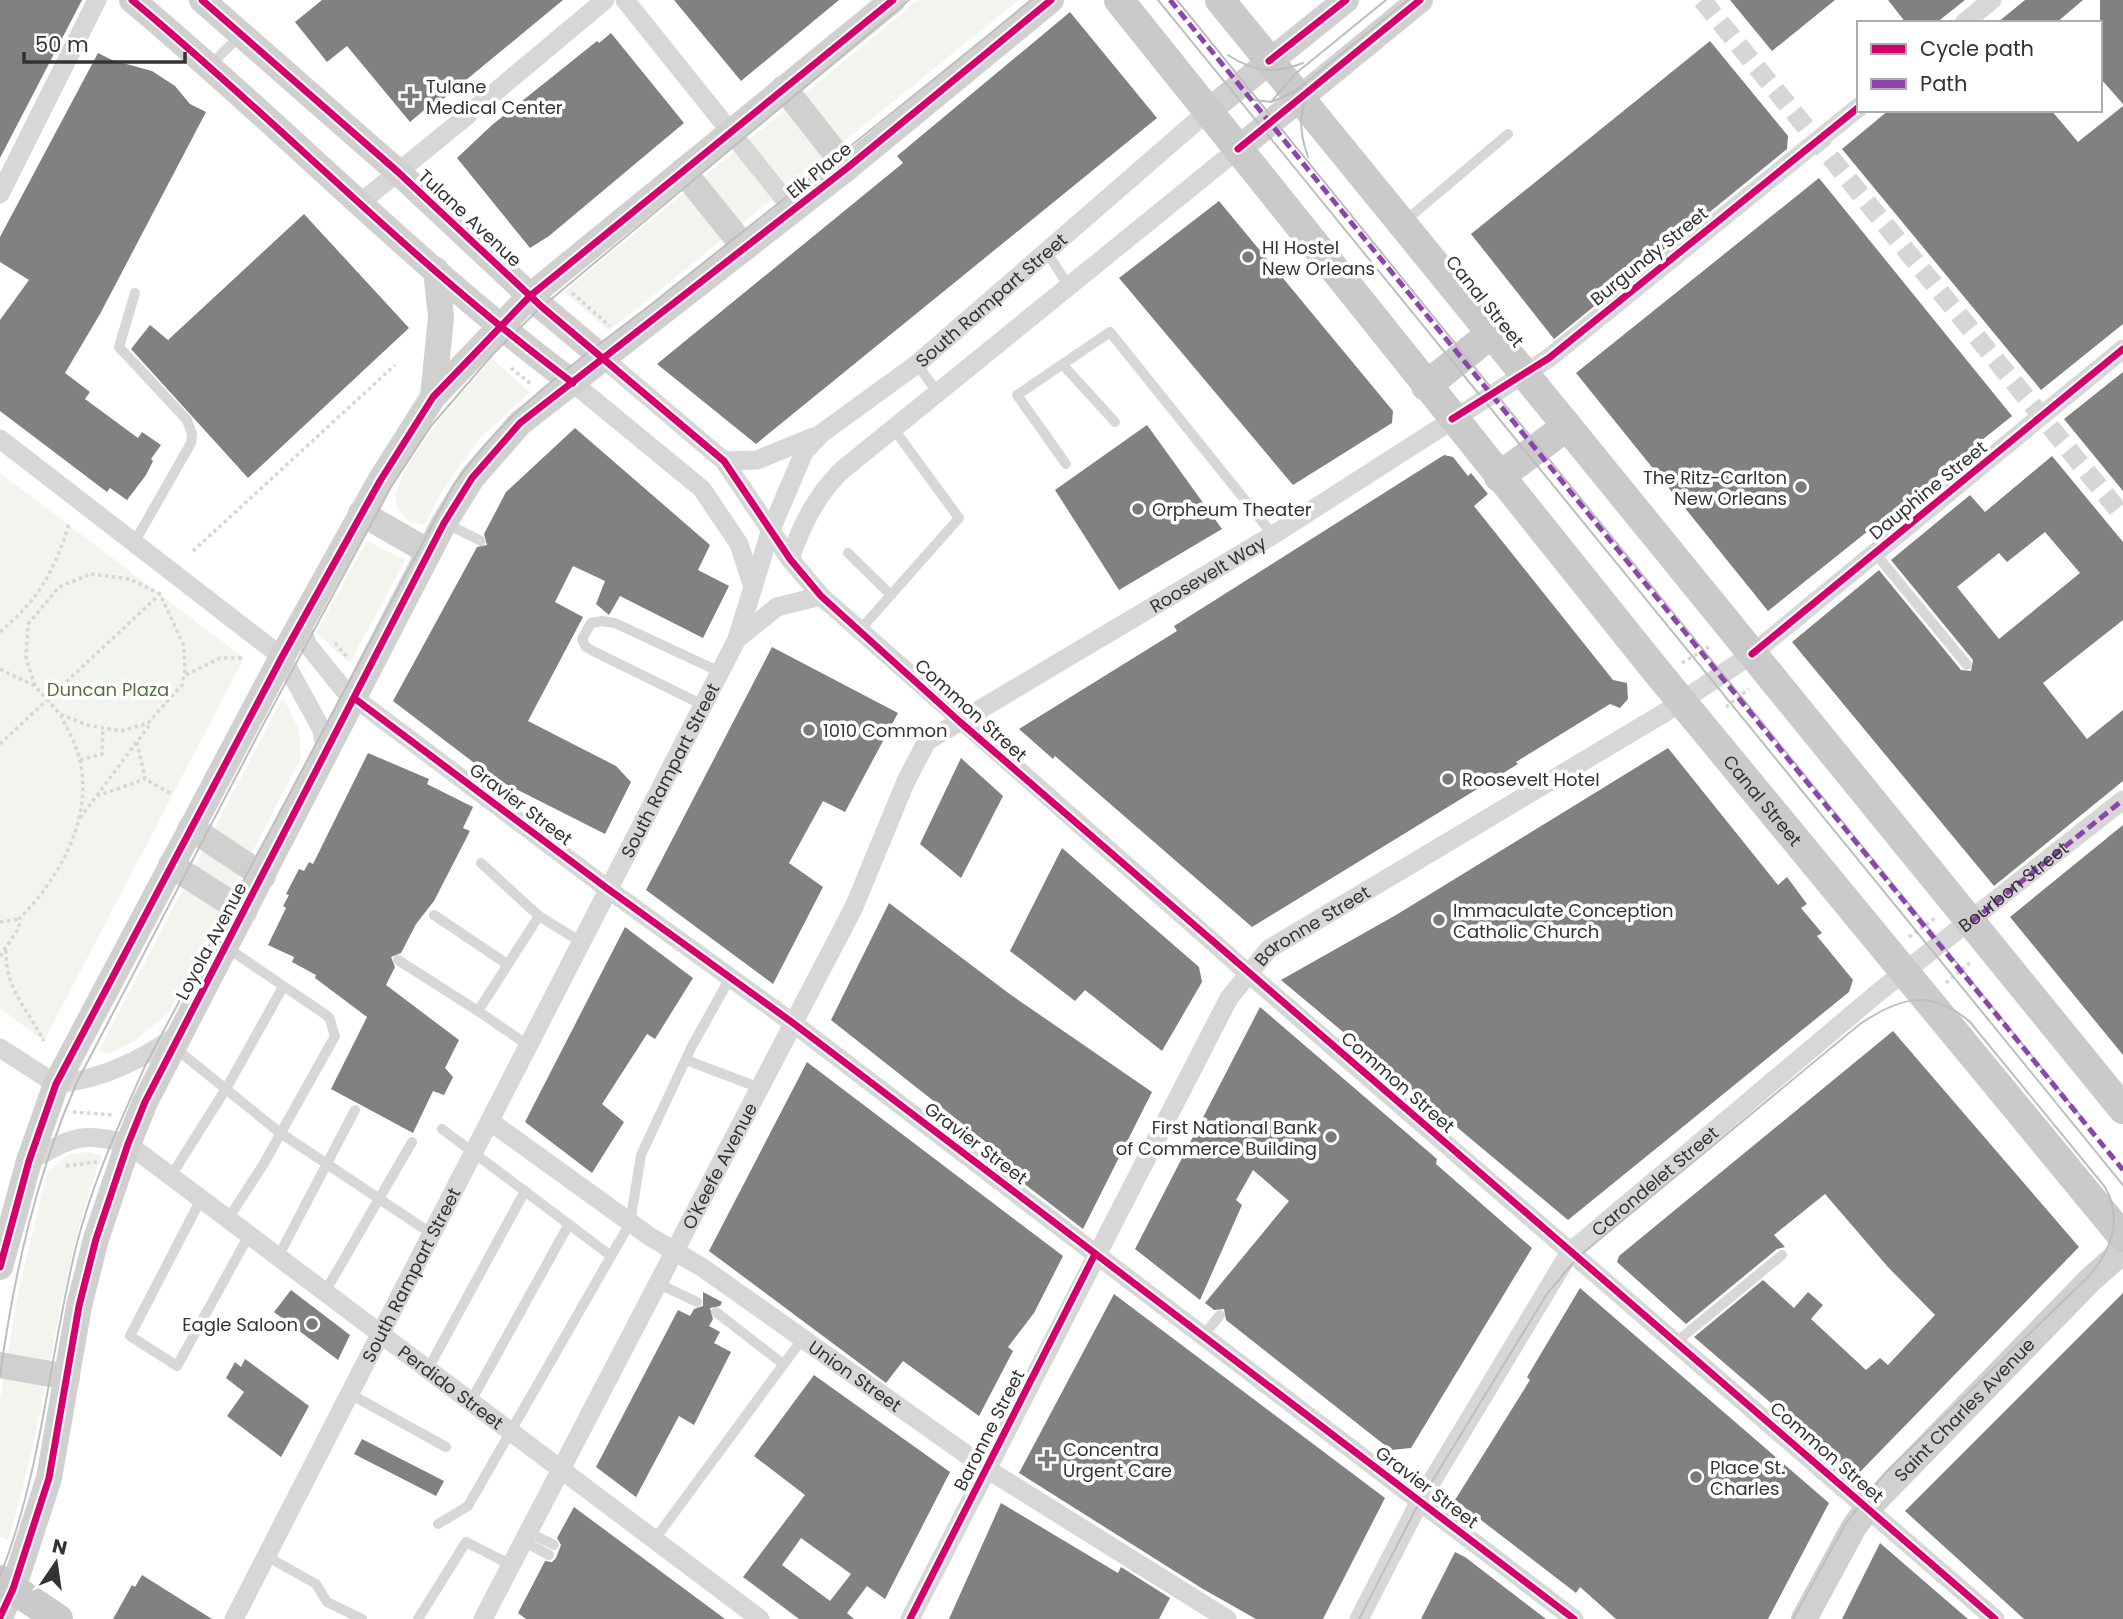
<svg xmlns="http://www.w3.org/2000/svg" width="2123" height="1619" viewBox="0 0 2123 1619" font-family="Poppins,sans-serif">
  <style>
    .green { fill: #f1f5ed }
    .building { fill: #818181; fill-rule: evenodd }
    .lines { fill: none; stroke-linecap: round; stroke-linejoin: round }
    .street-tunnel { stroke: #d6d6d6; stroke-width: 19; stroke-dasharray: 19 10; stroke-linecap: butt }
    .path { stroke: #d6d6d6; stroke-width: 3.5; stroke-dasharray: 3.5 3.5; stroke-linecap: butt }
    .lane { stroke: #d7d7d7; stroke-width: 10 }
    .street { stroke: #d7d7d7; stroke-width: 19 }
    .secondary { stroke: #d0d0d0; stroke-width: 26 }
    .primary { stroke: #cacaca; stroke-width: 30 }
    .tram { stroke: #bebebe; stroke-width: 2 }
    .quiet { stroke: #8e44ad; stroke-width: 5; stroke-dasharray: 10 5; stroke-linecap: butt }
    .cycleway-casing { stroke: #fff; stroke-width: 11 }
    .cycleway { stroke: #d6006c; stroke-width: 7 }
    .poi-dot { fill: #7a7a7a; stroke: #fff; stroke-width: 2.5 }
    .labels { text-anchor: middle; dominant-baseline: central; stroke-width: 7; stroke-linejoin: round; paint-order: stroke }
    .poi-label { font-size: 18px; fill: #333; stroke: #fff; text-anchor: start }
    .street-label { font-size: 18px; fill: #333; stroke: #fff }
    .park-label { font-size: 18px; fill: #56703f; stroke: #fff }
  </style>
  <rect width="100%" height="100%" fill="#fff"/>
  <g class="green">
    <polygon points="918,0 1019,0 609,331 564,292"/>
    <path d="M492,359L530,392L478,440L441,493L424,525L408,521C404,515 397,508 396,502C390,472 471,383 492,359Z"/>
    <polygon points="0,473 244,658 44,1041 0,1008"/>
    <polygon points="367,541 405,560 350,663 316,633"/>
    <polygon points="283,697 299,730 301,758 169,1012 135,1041 107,1054 99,1050"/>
    <path d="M87,1152L102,1156C55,1279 49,1414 8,1540L0,1537V1399L19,1288L47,1173L67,1155Z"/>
  </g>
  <g class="building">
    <polygon points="0,0 82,0 0,158"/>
    <polygon points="322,0 563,0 431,109 429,106 410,122 347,46 327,62 295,22"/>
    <polygon points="674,0 839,0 741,81"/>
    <polygon points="1730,0 1835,0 1772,51"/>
    <polygon points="1888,0 1965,0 1936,23 1906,23"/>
    <polygon points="2025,0 2083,0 2056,23 1997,23"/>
    <polygon points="2100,0 2123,0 2123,104 2100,78"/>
    <polygon points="1070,12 1157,118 756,444 657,364 903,163 897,156"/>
    <polygon points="611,33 684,123 549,236 530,248 457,158 492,125 597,41 599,43"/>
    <polygon points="1710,41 1788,136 1787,149 1554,339 1471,234"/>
    <polygon points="98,53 112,60 152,71 175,86 190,104 206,112 100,314 65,373 90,392 85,399 138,438 142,432 161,445 151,459 153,461 146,475 127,500 110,488 107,492 0,411 0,320 29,280 0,262 0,237"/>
    <polygon points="2123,106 2123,324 2041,390 1842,149 1889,110 2051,110 2078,142"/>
    <polygon points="1819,178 2012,416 1768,611 1576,373"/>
    <polygon points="1219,201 1393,411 1392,423 1293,485 1119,278"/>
    <polygon points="304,214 409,328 248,478 131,349 150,325 168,340"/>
    <polygon points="2123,372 2123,491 2064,419"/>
    <polygon points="1147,425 1222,529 1119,590 1055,490"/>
    <polygon points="575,428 710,545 698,570 729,586 703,638 620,596 609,615 596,604 605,581 573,566 555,602 583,617 528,721 616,766 631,782 605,834 494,778 393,701 477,547 487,545 484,534 506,492"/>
    <polygon points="1444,455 1453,457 1468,476 1471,473 1488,494 1474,506 1613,680 1627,683 1628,699 1620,708 1610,704 1516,762 1518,764 1252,927 1055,756 1053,759 1019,729 1177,631 1174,626"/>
    <path d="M2052,456L2123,542V620L2043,683L2087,739L2123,710V781L1994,886L1792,642L1879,570L1961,670L1971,671L1973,660L1891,560L1970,495L1985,512ZM2045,532L2080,573L1999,639L1957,587L1999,553L2007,562Z"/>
    <polygon points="772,647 898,713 845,812 823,801 789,863 823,887 773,984 646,890"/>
    <polygon points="1668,748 1778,885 1787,877 1807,904 1801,908 1822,933 1817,936 1853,980 1849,992 1568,1220 1281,980 1396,915"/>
    <polygon points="368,753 429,779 427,784 473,807 463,828 470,831 434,901 416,924 401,953 391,957 395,967 386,985 459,1040 445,1068 453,1077 444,1095 433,1091 413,1133 331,1089 367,1017 315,978 316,975 292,962 294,957 268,945 286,908 283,906 289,895 286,894 299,869 304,871 309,862 313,864"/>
    <polygon points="961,758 1003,796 961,878 920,844"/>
    <polygon points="2123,825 2123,1055 2010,917"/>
    <polygon points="1062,848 1199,967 1202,982 1162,1051 1085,990 1075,1001 1010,951"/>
    <polygon points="889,903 1011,995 1152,1092 1083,1229 992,1159 997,1151 831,1020"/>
    <polygon points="625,927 693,978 655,1039 647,1034 602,1104 624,1122 592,1173 525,1122"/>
    <polygon points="1260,1007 1437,1159 1436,1164 1532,1248 1411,1448 1391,1450 1226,1320 1224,1309 1214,1310 1205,1303 1289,1201 1253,1170 1236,1200 1242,1205 1200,1300 1135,1249"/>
    <polygon points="1893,1031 2079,1247 1856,1476 1694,1337 1763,1280 1794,1308 1808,1292 1823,1305 1811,1319 1866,1370 1880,1358 1888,1365 1935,1315 1887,1266 1825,1194 1774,1235 1785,1247 1777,1249 1686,1324 1617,1262 1619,1256"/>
    <polygon points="807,1062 1063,1256 1034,1313 1008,1347 1013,1351 979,1416 903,1361 886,1383 709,1251"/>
    <polygon points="1580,1288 1829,1503 1768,1619 1616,1619 1580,1587 1576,1593 1455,1500 1530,1380 1527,1377"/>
    <polygon points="291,1290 350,1335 338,1360 274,1312"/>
    <polygon points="703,1292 722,1302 720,1306 710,1308 713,1319 709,1326 720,1332 714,1343 731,1352 694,1425 679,1416 636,1497 596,1467 678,1310 690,1316 694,1309 703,1306"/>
    <polygon points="2123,1293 2123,1619 2024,1619 1905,1511"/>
    <polygon points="1114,1294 1385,1498 1323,1619 1256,1619 1203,1589 1019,1473"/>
    <polygon points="245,1359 309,1406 281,1457 227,1416 244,1392 226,1378 235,1362 241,1367"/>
    <path d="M814,1375L950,1472L885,1599L867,1586L847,1613L854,1619H799L743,1577L805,1495L754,1456ZM801,1538L851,1574L830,1601L782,1565Z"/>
    <polygon points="362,1439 444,1481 436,1496 354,1454"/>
    <polygon points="1001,1503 1118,1573 1121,1567 1170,1598 1159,1619 949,1619"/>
    <polygon points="574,1507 725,1619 526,1619 518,1613 545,1561 552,1562 556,1558 561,1545 557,1538"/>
    <polygon points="1880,1543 1932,1588 1968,1619 1842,1619"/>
    <polygon points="1455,1552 1465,1557 1546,1619 1421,1619"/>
    <polygon points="142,1575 212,1619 113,1619 132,1585 135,1587"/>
  </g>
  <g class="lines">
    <polyline class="street-tunnel" points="1702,0 2123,516"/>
    <g class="path">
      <polyline points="572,293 610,326"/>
      <polyline points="511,368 531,384"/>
      <polyline points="193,551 395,365"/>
      <polygon points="91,574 130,579 160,594 184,646 185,671 182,685 148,723 121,731 87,725 60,714 35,686 26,658 28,624 59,587"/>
      <path d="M0,632C39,599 54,572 69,524"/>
      <polyline points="335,643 348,658"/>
      <polyline points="1682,663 1712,645"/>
      <polyline points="0,669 35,686"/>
      <polyline points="186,675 220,658 244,658"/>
      <polyline points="1726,707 1749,689"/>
      <polyline points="137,742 145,779 173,795"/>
      <polyline points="0,744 160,594"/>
      <polyline points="80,760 102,754 103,728"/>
      <polyline points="97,796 145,779"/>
      <polyline points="80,818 151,723"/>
      <polyline points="0,922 19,919"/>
      <polyline points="1909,937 1935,918"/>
      <path d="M6,950C5,988 27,1009 44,1041"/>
      <path d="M0,956L19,928V919C59,879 93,819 80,761C77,746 68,730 61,716"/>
      <polyline points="1946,983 1972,961"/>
      <polyline points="73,1112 115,1115"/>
      <polyline points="66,1166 97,1162"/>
    </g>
    <g class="lane">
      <polyline points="210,65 241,35"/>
      <polyline points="1405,221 1508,134"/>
      <polyline points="1046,251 1068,285"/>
      <polyline points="917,364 937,392"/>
      <polyline points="1063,365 1115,422"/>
      <polyline points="1066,464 1017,395 1110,332 1273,535"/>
      <polyline points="445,523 481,541"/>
      <polyline points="134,543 191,443 192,434 187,420 119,347 135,293"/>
      <polyline points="848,553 891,595"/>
      <polyline points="1875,553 1967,665"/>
      <polyline points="859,631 959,518 893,428"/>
      <polyline points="703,705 595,652 586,647 582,639 591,623 602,621 615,623 720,672"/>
      <polyline points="481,863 539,916"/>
      <polyline points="434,915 507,964"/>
      <polyline points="226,947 329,1017 335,1036 263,1165 228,1219"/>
      <polyline points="398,960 478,1011"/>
      <polyline points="529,1046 478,1011 539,916 581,942"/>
      <polyline points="175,1048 279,1132 432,1234"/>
      <polyline points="686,1060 760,1088"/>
      <polyline points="442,1129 611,1256"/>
      <polyline points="171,1176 227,1087 283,987"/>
      <polyline points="201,1199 130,1336 177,1366 249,1235"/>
      <polyline points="278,1257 355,1110"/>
      <polyline points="657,1283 697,1302"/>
      <polyline points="325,1292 412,1142"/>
      <polyline points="716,1312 783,1364"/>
      <polyline points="1203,1336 1220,1315"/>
      <polyline points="1675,1343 1782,1255"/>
      <polyline points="428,1369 525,1191"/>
      <polyline points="350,1394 446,1447"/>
      <polyline points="471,1401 569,1224"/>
      <polyline points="438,1524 468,1506 630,1223 641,1155 692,1046 730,978"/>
      <polyline points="528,1532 554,1545"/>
      <polyline points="655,1539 803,1338"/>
      <polyline points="523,1541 549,1555"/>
      <polyline points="266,1556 316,1584 327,1602 362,1619"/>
      <polyline points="418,1619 466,1542 511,1565"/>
    </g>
    <g class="street">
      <polyline points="625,0 794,211"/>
      <polyline points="1964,23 1992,0"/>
      <polyline points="476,108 605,0"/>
      <polyline points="0,194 97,0"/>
      <polyline points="360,203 468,115"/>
      <polyline points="604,359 724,461 790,559 821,596 1248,973 1995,1619"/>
      <polyline points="573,383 702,489 739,544 753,587"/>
      <polyline points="0,439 282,657 322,730 326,753"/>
      <polyline points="724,461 757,460 813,437"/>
      <path d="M790,559C802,524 815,498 841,471L1238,149"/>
      <polyline points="301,622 307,644 344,690 608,889 793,1023 1574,1619"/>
      <polyline points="737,639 777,607 821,596"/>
      <path d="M0,1048L56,1084C102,1080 142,1059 179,1034"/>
      <path id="s1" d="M491,1122L649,1236L703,1268L987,1469L1227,1619"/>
      <path id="s2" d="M29,1161C71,1139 80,1130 128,1144L760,1619"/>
      <path id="s3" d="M234,1619L737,639L770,532L804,452L822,433L917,364L1207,112"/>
      <path id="s4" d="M483,1619L854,907L906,781L927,741L1273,535L1549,358L1859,107"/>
      <path id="s5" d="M910,1619L1229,998L1269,949L1664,713L1752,654L2123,349"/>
      <path id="s6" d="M1359,1619L1420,1501L1570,1252L1880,991L2123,800"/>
    </g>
    <g class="secondary">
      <path d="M132,0C282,125 417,267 573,383"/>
      <polyline points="202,0 398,172 542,307 604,359"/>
      <polyline points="784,88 847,168"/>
      <polyline points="1207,112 1346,0"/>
      <polyline points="1238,149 1420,0"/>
      <polyline points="683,171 745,248"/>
      <polyline points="433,397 441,317 436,270"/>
      <polyline points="361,513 429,552"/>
      <polyline points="191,828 263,876"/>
      <polyline points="171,865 244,912"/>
      <polyline points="0,1267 29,1161 56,1084 282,657 380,481 433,397 530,296 893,0"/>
      <polyline points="0,1365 67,1377"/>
      <polyline points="0,1617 13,1589 49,1478 79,1306 96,1239 128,1144 145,1102 444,523 472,478 520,423 847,168 1051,0"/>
      <path id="s7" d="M1804,1619L1854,1527L1868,1508L2091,1279L2123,1251"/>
    </g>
    <g class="primary">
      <path id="s8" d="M1119,0L1654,668L2123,1237"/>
      <polyline points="1220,0 2123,1109"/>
      <polyline points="1426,386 1492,333"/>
      <polyline points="1499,477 1567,426"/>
      <polyline points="0,1580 58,1619"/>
    </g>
    <g class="tram">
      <polyline points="1158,0 2123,1185"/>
      <polyline points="1177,0 2084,1120"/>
      <path d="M1228,55C1253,72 1275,74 1303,63"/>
      <polyline points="1254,100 1271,102 1294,92 1408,0"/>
      <polyline points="1271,102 1295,74 1386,0"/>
      <path d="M1308,157C1297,127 1299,106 1316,78"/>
      <path d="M0,1376C14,1274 36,1176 77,1082L265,721L391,487L431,426L494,353L537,311L909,0"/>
      <path d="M0,1576C43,1469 49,1354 77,1243C93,1181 120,1122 146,1064L453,486C512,401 584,358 663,295C786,197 910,100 1031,0"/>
      <path d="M1359,1619L1420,1501L1547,1294L1577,1258L1860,1024C1900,997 1931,988 1970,1022L2105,1187C2123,1219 2112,1249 2089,1276L1885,1473L1846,1523L1793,1619"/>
    </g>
    <g class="quiet">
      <polyline points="1170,0 2123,1170"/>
      <polyline points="1971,922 2123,800"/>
    </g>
    <g class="cycleway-casing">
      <g id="cycleway">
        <path d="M132,0C282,125 417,267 573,383"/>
        <polyline points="202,0 398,172 542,307 724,461 790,559 821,596 960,722 1995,1619"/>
        <polyline points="1269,61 1346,0"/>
        <polyline points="1238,149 1420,0"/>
        <polyline points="1452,419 1549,358 1859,107"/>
        <polyline points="1752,654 2123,349"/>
        <polyline points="354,698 608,889 793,1023 1574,1619"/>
        <polyline points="0,1267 29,1161 56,1084 282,657 380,481 433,397 530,296 893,0"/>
        <polyline points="0,1617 13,1589 49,1478 79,1306 96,1239 128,1144 145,1102 444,523 472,478 520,423 847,168 1051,0"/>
        <polyline points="910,1619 1095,1254"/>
      </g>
    </g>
    <use href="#cycleway" class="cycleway"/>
  </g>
  <g class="poi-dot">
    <path d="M406.5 85.5h7v7h7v7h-7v7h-7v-7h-7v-7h7z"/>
    <circle cx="1248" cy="257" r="7"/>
    <circle cx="1801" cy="487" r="7"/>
    <circle cx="1138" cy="509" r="7"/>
    <circle cx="809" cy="730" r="7"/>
    <circle cx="1448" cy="779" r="7"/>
    <circle cx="1439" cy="920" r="7"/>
    <circle cx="1331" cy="1137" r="7"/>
    <circle cx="312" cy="1324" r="7"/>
    <path d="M1043.5 1448.5h7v7h7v7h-7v7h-7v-7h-7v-7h7z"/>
    <circle cx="1696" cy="1477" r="7"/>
  </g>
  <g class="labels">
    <g class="poi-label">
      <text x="426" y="86">Tulane<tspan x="426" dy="21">Medical Center</tspan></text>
      <text x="1262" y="247">HI Hostel<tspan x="1262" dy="21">New Orleans</tspan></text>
      <text x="1787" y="477" text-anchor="end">The Ritz-Carlton<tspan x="1787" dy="21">New Orleans</tspan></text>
      <text x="1152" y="509">Orpheum Theater</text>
      <text x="823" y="730">1010 Common</text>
      <text x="1462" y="779">Roosevelt Hotel</text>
      <text x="1453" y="910">Immaculate Conception<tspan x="1453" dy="21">Catholic Church</tspan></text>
      <text x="1317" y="1127" text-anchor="end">First National Bank<tspan x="1317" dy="21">of Commerce Building</tspan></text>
      <text x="298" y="1324" text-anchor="end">Eagle Saloon</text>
      <text x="1063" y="1449">Concentra<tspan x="1063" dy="21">Urgent Care</tspan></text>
      <text x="1710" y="1467">Place St.<tspan x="1710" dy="21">Charles</tspan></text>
    </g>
    <g class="street-label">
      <text transform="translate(819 170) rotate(-39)">Elk Place</text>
      <text transform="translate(470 218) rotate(43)">Tulane Avenue</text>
      <text transform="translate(1649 256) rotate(-39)">Burgundy Street</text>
      <text stroke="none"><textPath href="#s3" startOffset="1542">South Rampart Street</textPath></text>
      <text transform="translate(1485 301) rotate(51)">Canal Street</text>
      <text transform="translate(1928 490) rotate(-39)">Dauphine Street</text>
      <text stroke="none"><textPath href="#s4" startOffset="1311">Roosevelt Way</textPath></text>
      <text transform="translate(971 710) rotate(42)">Common Street</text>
      <text stroke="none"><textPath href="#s3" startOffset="954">South Rampart Street</textPath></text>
      <text stroke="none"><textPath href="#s8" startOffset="1027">Canal Street</textPath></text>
      <text transform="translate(521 804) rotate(37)">Gravier Street</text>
      <text stroke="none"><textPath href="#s6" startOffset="998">Bourbon Street</textPath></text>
      <text stroke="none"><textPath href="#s5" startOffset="810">Baronne Street</textPath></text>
      <text transform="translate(211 941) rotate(-62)">Loyola Avenue</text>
      <text transform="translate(1398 1082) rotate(41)">Common Street</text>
      <text transform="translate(976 1143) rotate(37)">Gravier Street</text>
      <text stroke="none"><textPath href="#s4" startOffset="511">O'Keefe Avenue</textPath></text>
      <text stroke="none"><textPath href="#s6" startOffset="534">Carondelet Street</textPath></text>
      <text stroke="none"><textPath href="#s3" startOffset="387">South Rampart Street</textPath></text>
      <text stroke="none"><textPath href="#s1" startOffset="444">Union Street</textPath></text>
      <text stroke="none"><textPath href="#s2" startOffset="509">Perdido Street</textPath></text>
      <text stroke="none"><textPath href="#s7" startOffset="266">Saint Charles Avenue</textPath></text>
      <text transform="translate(989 1430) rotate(-63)">Baronne Street</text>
      <text transform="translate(1827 1452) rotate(41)">Common Street</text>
      <text transform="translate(1427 1487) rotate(37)">Gravier Street</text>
    </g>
    <g class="park-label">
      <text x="108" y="689">Duncan Plaza</text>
    </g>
  </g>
  <rect x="1857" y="21" width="245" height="91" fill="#ffffff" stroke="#adadad" stroke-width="2"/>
  <rect x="1871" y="44" width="35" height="10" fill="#d6006c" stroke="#adadad" stroke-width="2"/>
  <text x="1920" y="56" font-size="21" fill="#333333">Cycle path</text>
  <rect x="1871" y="79" width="35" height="10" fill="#8e44ad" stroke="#adadad" stroke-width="2"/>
  <text x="1920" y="91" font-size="21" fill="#333333">Path</text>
  <g transform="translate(56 1563) rotate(13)" stroke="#ffffff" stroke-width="5" paint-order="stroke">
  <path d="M0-5L12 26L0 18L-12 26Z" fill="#333333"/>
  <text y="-10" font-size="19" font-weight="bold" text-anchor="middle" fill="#333333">N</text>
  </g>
  <path d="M24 52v10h161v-10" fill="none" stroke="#333333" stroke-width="3.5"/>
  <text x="35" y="52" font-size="21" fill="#333333" stroke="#ffffff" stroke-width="5" paint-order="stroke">50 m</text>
</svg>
